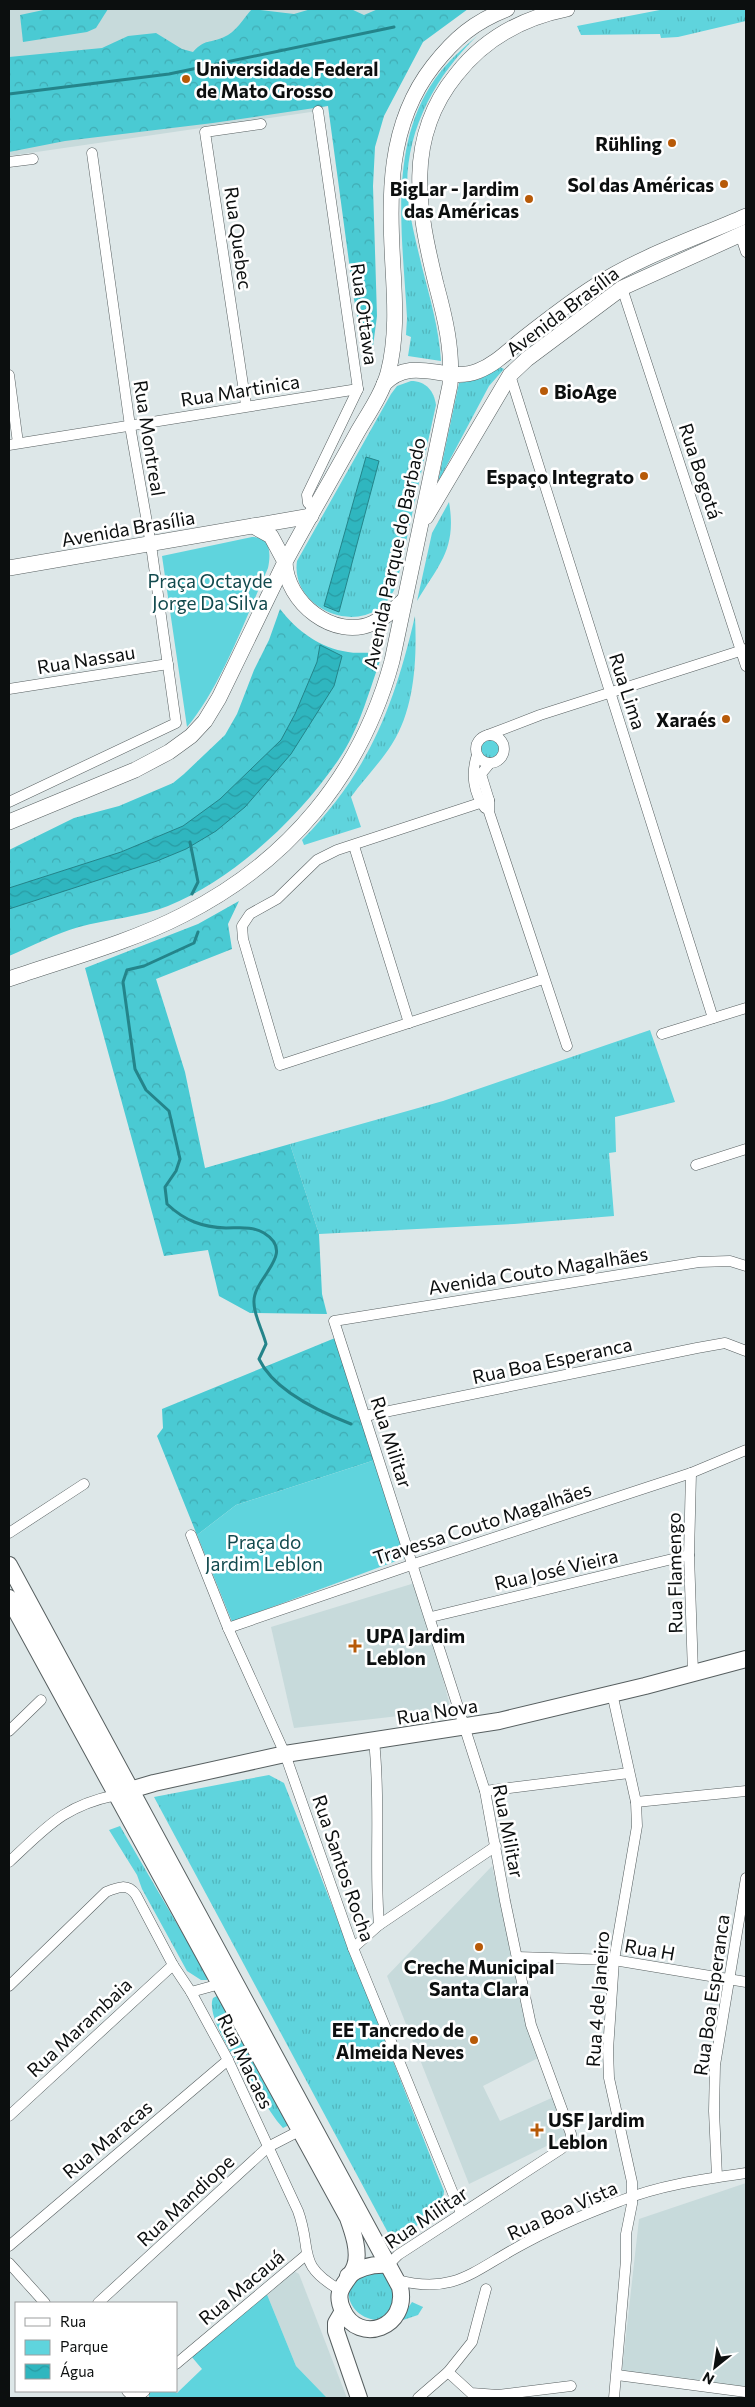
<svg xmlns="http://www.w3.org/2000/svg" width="755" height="2407" viewBox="0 0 755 2407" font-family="Commissioner,sans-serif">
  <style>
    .built { fill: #c7dadb }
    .grass { fill: url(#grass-tufts) }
    .forest { fill: url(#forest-crowns) }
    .park { fill: #5fd4dd }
    .water { fill: url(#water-waves); stroke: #24848a }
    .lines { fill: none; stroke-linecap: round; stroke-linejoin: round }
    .stream { stroke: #24848a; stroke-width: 3 }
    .street-casing { stroke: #575f60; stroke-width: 11 }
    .secondary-casing { stroke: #575f60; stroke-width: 16 }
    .primary-casing { stroke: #575f60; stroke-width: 18 }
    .street { stroke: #fff; stroke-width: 10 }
    .secondary { stroke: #fff; stroke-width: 15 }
    .primary { stroke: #fff; stroke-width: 16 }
    .poi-dot { fill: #b75a08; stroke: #fff; stroke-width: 2 }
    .labels { text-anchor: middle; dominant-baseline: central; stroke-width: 5; stroke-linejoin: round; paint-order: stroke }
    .poi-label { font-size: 19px; font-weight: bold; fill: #0c0f0f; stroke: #fff; text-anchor: end }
    .street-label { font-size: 19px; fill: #0c0f0f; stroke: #fff }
    .park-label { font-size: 19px; fill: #124a4e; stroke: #fff }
  </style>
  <defs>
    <pattern id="grass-tufts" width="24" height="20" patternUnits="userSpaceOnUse" patternTransform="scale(1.25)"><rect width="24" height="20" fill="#5fd4dd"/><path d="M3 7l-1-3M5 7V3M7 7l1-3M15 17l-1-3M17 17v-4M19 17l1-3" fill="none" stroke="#51b5bc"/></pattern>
    <pattern id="forest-crowns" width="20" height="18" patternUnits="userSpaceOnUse" patternTransform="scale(1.25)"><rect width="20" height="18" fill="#4acad3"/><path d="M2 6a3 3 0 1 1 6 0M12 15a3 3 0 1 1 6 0" fill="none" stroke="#40acb4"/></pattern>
    <pattern id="water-waves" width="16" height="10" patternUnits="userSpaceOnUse" patternTransform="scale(1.25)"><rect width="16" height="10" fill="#2fb6bf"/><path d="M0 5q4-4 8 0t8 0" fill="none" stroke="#299ba3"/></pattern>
  </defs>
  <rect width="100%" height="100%" fill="#dde7e8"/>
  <g class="built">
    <polygon points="9,9 467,9 318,111 9,156"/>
    <polygon points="418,1582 451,1710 294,1728 271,1627"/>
    <polygon points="492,1866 516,1971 542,2056 483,2086 500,2121 556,2096 567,2136 469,2184 387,1976"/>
    <polygon points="746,2183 746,2388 622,2371 639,2219"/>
    <polygon points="292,2270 299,2274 347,2398 327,2398 296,2366 266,2292"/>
  </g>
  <g class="grass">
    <polygon points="665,9 746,9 746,21 678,37 661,38 660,34 581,35 577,26"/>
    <path d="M478,35C433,78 402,137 408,200C411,223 417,246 422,267C430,298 439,329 441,361L408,356L411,337L406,335L407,318C403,239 387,147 435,79C447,62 463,48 478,35Z"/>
    <polygon points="500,367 504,369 489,386 438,482 459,383 480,379"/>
    <path d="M411,381C426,381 434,391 436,405L397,583C376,644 289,614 297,561L391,394L397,386Z"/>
    <path d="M449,502C457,549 439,564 417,601L432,533Z"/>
    <path d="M415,616C417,658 415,708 392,744C380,763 364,779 351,797L361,827L304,845L302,840C368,773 394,707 415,616Z"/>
    <circle cx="490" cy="749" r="11"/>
    <polygon points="650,1030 675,1102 615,1117 616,1152 609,1153 614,1216 514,1224 319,1234 290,1144 443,1101"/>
    <polygon points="269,1775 284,1783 444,2191 442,2208 393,2242 154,1797"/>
    <polygon points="120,1826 208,1977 207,1980 201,1980 187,1971 142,1889 137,1875 109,1830"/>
    <path d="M219,1995L289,2125L283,2128L277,2121C262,2099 203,2022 213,1998Z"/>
    <path d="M372,2270L388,2274L400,2294L382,2320C355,2322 337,2293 358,2277C361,2274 368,2272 372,2270Z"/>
    <polygon points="412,2302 423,2307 418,2315 403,2320 402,2317"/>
  </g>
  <g class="forest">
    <polygon points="48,9 108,9 96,28 87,32 23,42 20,15"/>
    <path d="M252,9L294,14L311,9H351L364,15L378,9H468L423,42L384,116L375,147L373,186L377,316L371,361L364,353L354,299L328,106L213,123L65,141L9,152V57L102,48L128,36L156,33L182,49L193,52C206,38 209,44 224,37C235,33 244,18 252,9Z"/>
    <path d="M280,609C297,631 320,648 348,652C358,654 369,651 379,655L380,661C368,694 359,730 339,759C299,818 234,879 168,906C141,917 107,919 79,927C55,934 32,946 9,956V850L74,818L119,806L173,783L184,774L225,735L237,714L254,670L269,640Z"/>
    <polygon points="239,901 228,924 232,949 156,979 185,1072 205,1168 290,1144 319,1234 322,1294 327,1314 250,1313 219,1296 208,1250 164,1256 85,968 198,924"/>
    <polygon points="335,1338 375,1460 236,1505 197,1535 157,1436 163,1428 162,1409"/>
  </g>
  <g class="park">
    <path d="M252,537C271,537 271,554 268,568C246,617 221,687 187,727L162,556Z"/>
    <polygon points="375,1460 407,1557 232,1622 197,1535 236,1505"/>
    <polygon points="266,2292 296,2366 327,2398 149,2398 149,2393 153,2391 174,2391 177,2393 202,2369 191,2356"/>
  </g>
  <g class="water">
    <polygon points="366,457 379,461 339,612 324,606"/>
    <polygon points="320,645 342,656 334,686 291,754 245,807 216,831 186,849 157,861 9,909 9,888 121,852 183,826 220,799 281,740 295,714 317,662"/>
  </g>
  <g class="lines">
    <g class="stream">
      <polyline points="9,94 169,74 394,27"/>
      <polyline points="190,842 198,882 192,894"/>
      <path d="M198,932L194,943L144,966L127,970L123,982L135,1069L146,1090L169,1111L180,1159L176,1171L165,1187L167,1204C185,1221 202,1227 226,1228C240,1228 252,1226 264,1233C298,1254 252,1278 254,1303C254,1316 263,1331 266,1344L259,1359C274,1391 320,1412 351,1424"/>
    </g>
    <g class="street-casing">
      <g id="street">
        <polyline points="9,162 33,159"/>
        <polyline points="740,234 746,252"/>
        <polyline points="622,288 746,666"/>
        <polyline points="9,375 18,443"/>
        <polyline points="510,375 713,1018"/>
        <polyline points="246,405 205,132 261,124"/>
        <polyline points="9,445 358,389"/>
        <polyline points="315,509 308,503 307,495 358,389 318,111"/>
        <polyline points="9,689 168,664"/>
        <circle cx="490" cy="749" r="14"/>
        <polyline points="488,735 540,715 746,649"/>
        <path d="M477,755C471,773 473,793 485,808"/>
        <polyline points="490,763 481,774 489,800 489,812 567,1046"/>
        <polyline points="489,800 337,850 317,860 277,899 250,914 242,926 243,939 280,1065 543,979"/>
        <polyline points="9,802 176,723 151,545 130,426 92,153"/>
        <polyline points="354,846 409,1023"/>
        <polyline points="662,1034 746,1008"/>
        <polyline points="696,1165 746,1149"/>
        <polyline points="365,1416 697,1348 725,1343 746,1351"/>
        <polyline points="691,1473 689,1555 693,1673"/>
        <polyline points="9,1533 84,1484"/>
        <polyline points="191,1535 228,1628 285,1754 353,1948 461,2213"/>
        <polyline points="431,1617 689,1555"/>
        <polyline points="228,1628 414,1564 691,1473 746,1450"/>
        <polyline points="612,1693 636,1802 637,1826 614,1960 608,2050 609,2078 632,2182 632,2204 626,2234 626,2260 614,2398"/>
        <polyline points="9,1731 41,1700"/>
        <path d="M374,1741C381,1802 374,1863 379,1925"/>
        <polyline points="485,1791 629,1773"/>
        <polyline points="636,1802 746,1791"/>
        <path d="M9,1862C47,1827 63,1806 116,1795"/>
        <polyline points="353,1948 379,1925 496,1846"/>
        <polyline points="517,1957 614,1960 746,1982"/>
        <path d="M9,1986L106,1892C118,1887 128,1883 136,1895L173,1965L191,1992L220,1984"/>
        <path d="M191,1992L228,2060L298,2211C313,2252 295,2264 340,2290"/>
        <polyline points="9,2116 173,1965"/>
        <polyline points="717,2177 714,2111 715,2065 746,1878"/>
        <polyline points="9,2246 228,2060"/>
        <polyline points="9,2263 45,2303"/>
        <polyline points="388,2265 398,2255 561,2149 570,2141 571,2134 531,2025 505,1901 485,1791 334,1321 699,1262 730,1261 746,1266"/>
        <path d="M397,2280C453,2294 471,2273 516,2248C549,2229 585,2214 620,2201C660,2185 704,2179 746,2173"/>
        <polyline points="98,2303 268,2147 301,2130"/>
        <polyline points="176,2364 306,2255"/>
        <polyline points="448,2372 471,2393 498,2395 571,2386"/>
        <polyline points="617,2375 746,2392"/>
        <polyline points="127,2391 134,2398"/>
        <polyline points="136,2398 145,2391"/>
        <polyline points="418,2398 448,2372 472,2342 486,2289"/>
      </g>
    </g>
    <g class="secondary-casing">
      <g id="secondary">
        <path d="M384,384C413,354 446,384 478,371C496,364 509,350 524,338C547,320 570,302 595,286C641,256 696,238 746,216"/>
        <polyline points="426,517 510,375 527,359 622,288 746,232"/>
        <polyline points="9,568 311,516"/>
        <path d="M404,600C395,609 385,618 373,623C334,641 286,602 285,562C308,519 333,477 357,433C368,414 382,394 388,373C397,339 395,302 393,268C389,196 387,125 433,66C455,38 474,22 507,9"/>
        <polyline points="9,822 135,770 169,752 191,736 205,721 219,698 285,562 271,536 253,526"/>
        <path d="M9,979C64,960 131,942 183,915C288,862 361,775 392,661L450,385C453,350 445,317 436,284C418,210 404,139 456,75C484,39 522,18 567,9"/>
      </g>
    </g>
    <g class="primary-casing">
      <g id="primary">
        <path d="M9,1565L400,2287C409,2328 359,2345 343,2311C332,2288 349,2283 355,2266C360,2252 353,2232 348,2218L9,1598"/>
        <polyline points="123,1792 154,1783 285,1754 499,1721 645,1686 746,1659"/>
        <path d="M348,2276C360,2267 373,2264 388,2265"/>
        <polyline points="343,2311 336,2323 336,2331 359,2398"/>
      </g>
    </g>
    <use href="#street" class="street"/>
    <use href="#secondary" class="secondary"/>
    <use href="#primary" class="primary"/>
  </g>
  <g class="poi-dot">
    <circle cx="186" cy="79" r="5"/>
    <circle cx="672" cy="143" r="5"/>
    <circle cx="724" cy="184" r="5"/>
    <circle cx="529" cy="199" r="5"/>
    <circle cx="544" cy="391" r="5"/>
    <circle cx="644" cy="476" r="5"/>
    <circle cx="726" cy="719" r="5"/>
    <path d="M352.5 1638.5h5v5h5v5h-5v5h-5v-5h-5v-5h5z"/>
    <circle cx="479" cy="1947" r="5"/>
    <circle cx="474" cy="2040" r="5"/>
    <path d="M534.5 2122.5h5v5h5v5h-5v5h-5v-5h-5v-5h5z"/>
  </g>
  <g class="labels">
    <g class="poi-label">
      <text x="196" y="68" text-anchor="start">Universidade Federal<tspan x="196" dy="22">de Mato Grosso</tspan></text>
      <text x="662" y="143">Rühling</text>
      <text x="714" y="184">Sol das Américas</text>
      <text x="519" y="188">BigLar - Jardim<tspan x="519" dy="22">das Américas</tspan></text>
      <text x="554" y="391" text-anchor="start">BioAge</text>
      <text x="634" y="476">Espaço Integrato</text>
      <text x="716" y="719">Xaraés</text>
      <text x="366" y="1635" text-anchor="start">UPA Jardim<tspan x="366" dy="22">Leblon</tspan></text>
      <text x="479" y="1966" text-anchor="middle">Creche Municipal<tspan x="479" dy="22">Santa Clara</tspan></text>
      <text x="464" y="2029">EE Tancredo de<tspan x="464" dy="22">Almeida Neves</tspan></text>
      <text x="548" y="2119" text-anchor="start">USF Jardim<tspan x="548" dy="22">Leblon</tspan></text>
    </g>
    <g class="street-label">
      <text transform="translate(239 238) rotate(82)">Rua Quebec</text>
      <text transform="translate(562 311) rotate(-37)">Avenida Brasília</text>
      <text transform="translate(365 314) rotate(82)">Rua Ottawa</text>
      <text transform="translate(240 390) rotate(-9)">Rua Martinica</text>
      <text transform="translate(150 438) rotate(81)">Rua Montreal</text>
      <text transform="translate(701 471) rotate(72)">Rua Bogotá</text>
      <text transform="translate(128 528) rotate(-10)">Avenida Brasília</text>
      <text transform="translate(394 553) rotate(-78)">Avenida Parque do Barbado</text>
      <text transform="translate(86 659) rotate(-9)">Rua Nassau</text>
      <text transform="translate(628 691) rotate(72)">Rua Lima</text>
      <text transform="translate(538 1270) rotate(-9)">Avenida Couto Magalhães</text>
      <text transform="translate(552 1360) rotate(-12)">Rua Boa Esperanca</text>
      <text transform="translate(392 1442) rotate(72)">Rua Militar</text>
      <text transform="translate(482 1523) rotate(-18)">Travessa Couto Magalhães</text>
      <text transform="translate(556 1569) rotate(-13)">Rua José Vieira</text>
      <text transform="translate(674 1573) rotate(-91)">Rua Flamengo</text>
      <text transform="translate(437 1711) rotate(-9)">Rua Nova</text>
      <text transform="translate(509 1831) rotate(79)">Rua Militar</text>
      <text transform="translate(344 1868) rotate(71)">Rua Santos Rocha</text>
      <text transform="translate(650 1949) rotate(10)">Rua H</text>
      <text transform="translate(711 1995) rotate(-82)">Rua Boa Esperanca</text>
      <text transform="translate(597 1999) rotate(-86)">Rua 4 de Janeiro</text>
      <text transform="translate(79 2027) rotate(-43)">Rua Marambaia</text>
      <text transform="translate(246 2061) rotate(64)">Rua Macaes</text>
      <text transform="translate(107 2139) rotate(-40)">Rua Maracas</text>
      <text transform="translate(185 2200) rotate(-43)">Rua Mandiope</text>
      <text transform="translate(562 2210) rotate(-24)">Rua Boa Vista</text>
      <text transform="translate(426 2217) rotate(-34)">Rua Militar</text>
      <text transform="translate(241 2287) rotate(-40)">Rua Macauá</text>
    </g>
    <g class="park-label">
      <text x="210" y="580">Praça Octayde<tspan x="210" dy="22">Jorge Da Silva</tspan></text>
      <text x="264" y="1541">Praça do<tspan x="264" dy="22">Jardim Leblon</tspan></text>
    </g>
  </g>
  <rect width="755" height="2407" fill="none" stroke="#0c0f0f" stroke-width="20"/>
  <rect x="15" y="2302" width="162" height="90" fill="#ffffff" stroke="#9e9f9f"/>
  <rect x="25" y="2318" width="25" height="8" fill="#ffffff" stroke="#9e9f9f"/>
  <text x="60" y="2327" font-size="15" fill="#0c0f0f">Rua</text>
  <rect x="25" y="2340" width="25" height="15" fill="#5fd4dd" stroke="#9e9f9f"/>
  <text x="60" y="2352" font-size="15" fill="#0c0f0f">Parque</text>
  <rect x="25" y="2364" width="25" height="15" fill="url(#water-waves)" stroke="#9e9f9f"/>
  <text x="60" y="2377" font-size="15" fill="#0c0f0f">Água</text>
  <g transform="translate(715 2367) rotate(210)" stroke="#ffffff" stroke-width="4" paint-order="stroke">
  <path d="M0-4L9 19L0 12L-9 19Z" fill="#0c0f0f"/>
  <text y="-8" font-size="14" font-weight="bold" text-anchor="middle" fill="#0c0f0f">N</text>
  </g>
</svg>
